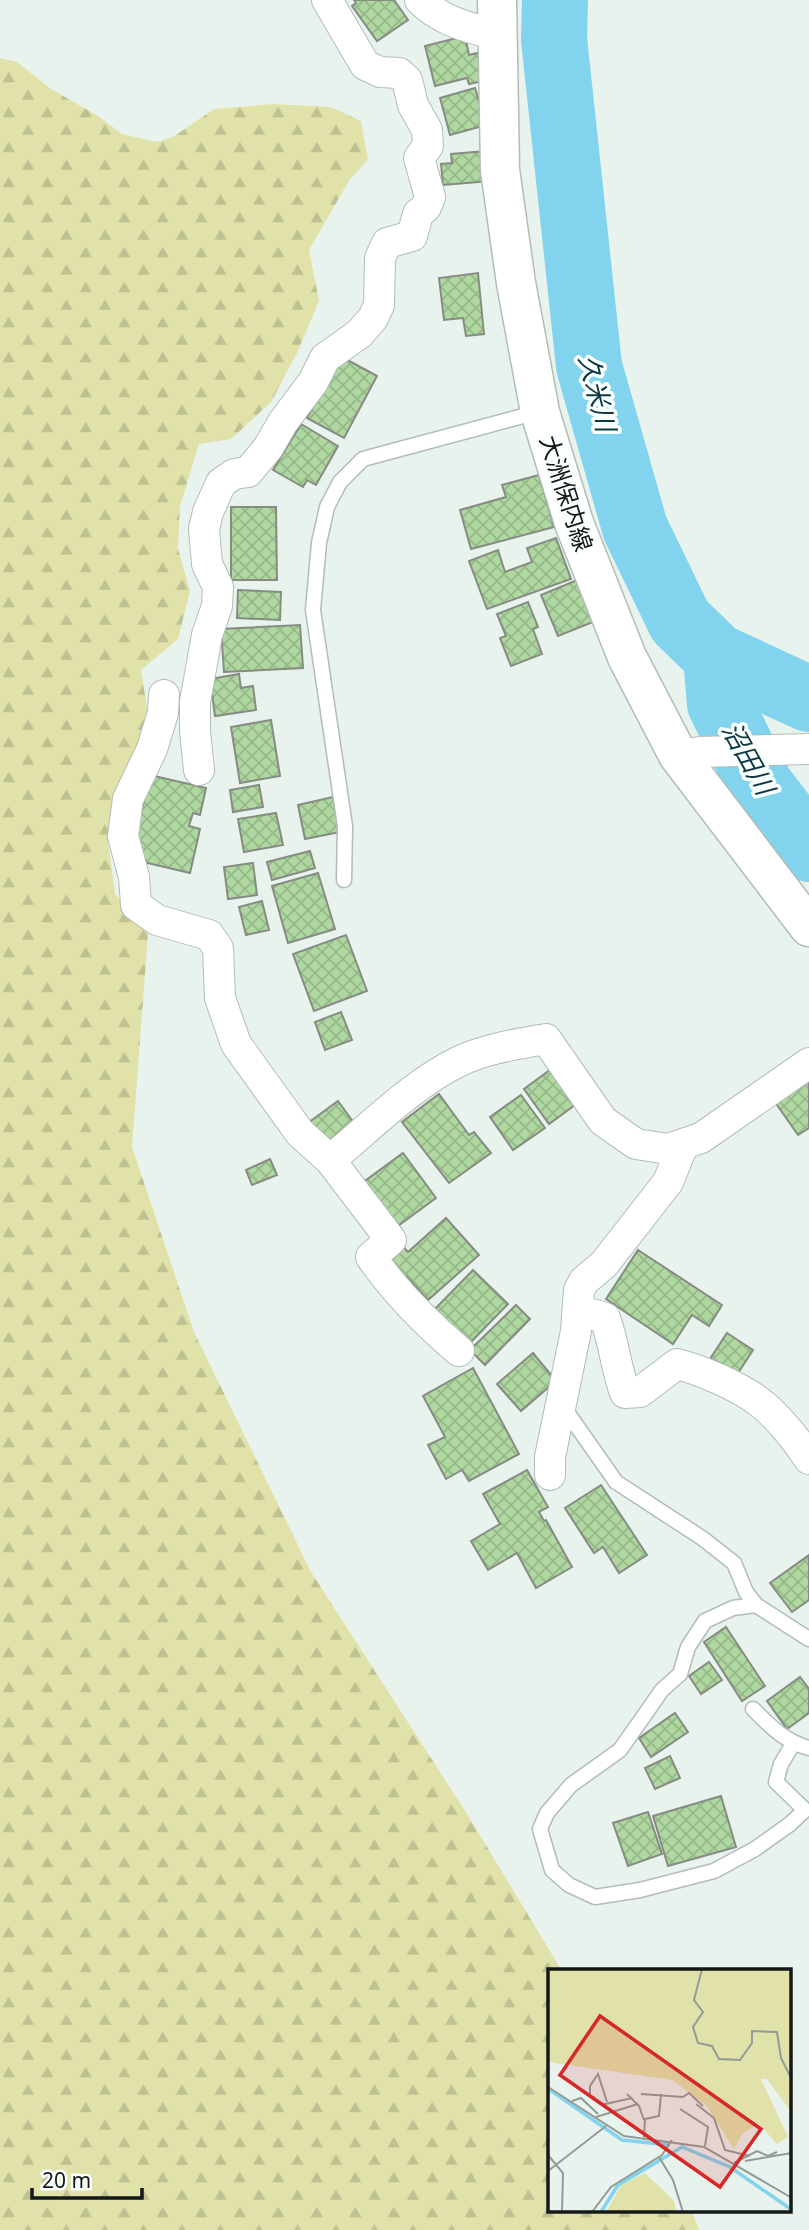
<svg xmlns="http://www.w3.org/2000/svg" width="809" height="2230" viewBox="0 0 809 2230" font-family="'Noto Sans','Noto Sans JP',sans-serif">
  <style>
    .forest { fill: url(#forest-firs) }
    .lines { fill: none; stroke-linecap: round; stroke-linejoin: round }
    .river { stroke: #82d3ed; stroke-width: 66 }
    .building { fill: url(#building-cross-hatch); stroke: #868c83; stroke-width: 2 }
    .service-casing { stroke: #b2bdb7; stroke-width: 17 }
    .minor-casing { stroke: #b2bdb7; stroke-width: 32 }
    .secondary-casing { stroke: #b2bdb7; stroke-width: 41 }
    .service { stroke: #fff; stroke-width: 14 }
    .minor { stroke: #fff; stroke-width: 30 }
    .secondary { stroke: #fff; stroke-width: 38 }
    .labels { text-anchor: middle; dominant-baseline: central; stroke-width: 7; stroke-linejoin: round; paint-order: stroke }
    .street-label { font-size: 24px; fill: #141816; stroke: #f8fffc }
    .water-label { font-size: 26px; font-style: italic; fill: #0f3641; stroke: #f8fffc }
    .inset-river { fill: none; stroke: #82d3ed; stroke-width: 3.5 }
    .inset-road { fill: none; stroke: #939b97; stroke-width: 2 }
    .view { fill: #d62828; fill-opacity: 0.15; stroke: #d62828; stroke-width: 3.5 }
    .inset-edge { fill: none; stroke: #141816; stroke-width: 3.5 }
  </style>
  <defs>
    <pattern id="forest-firs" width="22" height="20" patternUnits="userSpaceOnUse" patternTransform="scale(1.75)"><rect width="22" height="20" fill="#e0e2a9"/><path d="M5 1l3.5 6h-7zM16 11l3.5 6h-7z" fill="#bfc191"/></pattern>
    <pattern id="building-cross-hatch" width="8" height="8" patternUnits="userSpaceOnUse" patternTransform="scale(1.75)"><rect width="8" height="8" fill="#afd7a0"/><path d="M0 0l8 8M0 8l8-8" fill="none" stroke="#96b889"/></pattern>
  </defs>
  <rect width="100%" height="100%" fill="#e8f3ed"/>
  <polygon class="forest" points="0,58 17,62 51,89 98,116 122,134 157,142 173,137 214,109 273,104 331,107 361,121 368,160 350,179 309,250 319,301 297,353 271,402 231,439 199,444 180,506 178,549 190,591 178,639 141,670 148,714 146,748 120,787 108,841 115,894 148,934 132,1147 194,1332 311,1572 467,1814 562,1971 550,1971 550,2211 692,2211 699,2230 0,2230"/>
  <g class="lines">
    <g class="river">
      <polyline points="555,0 554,39 589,366 635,528 680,621 716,656 809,699"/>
      <polyline points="716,656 720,704 760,785 809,849"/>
    </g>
  </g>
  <g class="building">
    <polygon points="354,0 394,0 408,20 377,41 352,6 356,3"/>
    <polygon points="465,36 469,55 481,52 487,80 469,84 467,78 435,86 425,46"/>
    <polygon points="475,88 486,125 450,135 440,98"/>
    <polygon points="486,151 490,181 443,185 441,164 452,163 451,154"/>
    <polygon points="478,273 484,334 466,336 463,318 444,320 439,278"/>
    <polygon points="340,356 377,376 344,438 307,418"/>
    <polygon points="301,424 338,446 316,485 307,480 303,487 273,470"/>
    <polygon points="539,475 554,527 471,549 460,510 506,497 502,485"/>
    <polygon points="231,507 276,507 277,580 231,580"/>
    <polygon points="556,538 571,579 487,609 469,561 498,550 505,572 532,562 527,548"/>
    <polygon points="577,580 593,622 558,636 541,595"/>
    <polygon points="238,590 281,592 280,620 237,618"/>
    <polygon points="528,602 538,627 533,629 542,654 511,666 500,638 506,636 497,614"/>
    <polygon points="300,625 303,668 224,672 221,629"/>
    <polygon points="239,674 241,688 253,686 256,710 215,716 210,679"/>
    <polygon points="271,720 280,776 240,783 231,727"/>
    <polygon points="150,775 206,788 200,815 193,813 189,826 200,829 190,873 139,861 142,848 133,846"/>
    <polygon points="259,785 263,807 233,812 230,790"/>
    <polygon points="333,797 340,832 305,839 298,805"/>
    <polygon points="276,813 283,845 244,852 238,819"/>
    <polygon points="310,851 315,868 272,880 267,862"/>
    <polygon points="253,863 257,895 228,899 224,867"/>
    <polygon points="318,873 335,929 288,943 272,886"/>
    <polygon points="262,901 269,930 246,935 239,907"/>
    <polygon points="346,935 367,991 314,1011 293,954"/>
    <polygon points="341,1012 352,1040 325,1050 315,1022"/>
    <polygon points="554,1067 579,1102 549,1124 524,1089"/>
    <polygon points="809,1080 809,1128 798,1135 775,1102"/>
    <polygon points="439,1094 469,1135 474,1132 491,1153 449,1183 402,1122"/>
    <polygon points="521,1095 545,1128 513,1150 490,1117"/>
    <polygon points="338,1101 354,1123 323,1145 308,1123"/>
    <polygon points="403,1153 436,1198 391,1231 358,1186"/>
    <polygon points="270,1159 277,1175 252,1185 246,1170"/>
    <polygon points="446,1218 479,1255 428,1300 407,1277 402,1282 383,1260 401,1244 408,1252"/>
    <polygon points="638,1250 722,1305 709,1326 692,1315 673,1344 606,1299"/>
    <polygon points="473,1270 508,1304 466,1347 431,1313"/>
    <polygon points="516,1305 530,1319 485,1365 470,1350"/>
    <polygon points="727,1333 753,1350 734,1379 708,1362"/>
    <polygon points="533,1353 556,1381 521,1411 497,1384"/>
    <polygon points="473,1368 519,1454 469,1481 462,1470 446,1479 428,1445 445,1437 423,1396"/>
    <polygon points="527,1470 548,1507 539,1512 544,1521 546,1520 572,1567 536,1588 517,1553 488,1570 471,1541 500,1524 483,1494"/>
    <polygon points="601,1485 647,1555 619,1573 603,1547 594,1553 565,1508"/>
    <polygon points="809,1555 809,1600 792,1612 770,1583"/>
    <polygon points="726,1627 765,1686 742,1701 704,1642"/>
    <polygon points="709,1662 722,1680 701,1694 689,1676"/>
    <polygon points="800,1677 809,1689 809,1713 787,1729 767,1701"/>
    <polygon points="675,1713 688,1732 651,1757 639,1738"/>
    <polygon points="670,1756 680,1778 655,1789 645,1768"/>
    <polygon points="721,1796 736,1847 668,1866 653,1816"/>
    <polygon points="648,1812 662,1854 628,1866 613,1823"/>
  </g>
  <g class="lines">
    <g class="service-casing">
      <g id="service">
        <polyline points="344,880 345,826 313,610 319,543 327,507 340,482 363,459 538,412"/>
        <polyline points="562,1405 616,1482 702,1538 734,1563 746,1592 756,1605 809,1639"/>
        <polyline points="756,1605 733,1608 705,1621 688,1647 680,1674 662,1690 620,1750 571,1785 547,1813 540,1829 552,1870 569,1885 595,1897 640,1890 714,1871 755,1849 790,1824 805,1810 776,1782 781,1764 793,1744"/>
        <path d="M753,1709C770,1726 785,1742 809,1748"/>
      </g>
    </g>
    <g class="minor-casing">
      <g id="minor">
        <path d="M420,0C440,21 470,28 497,35"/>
        <path d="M164,695L163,713L152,749L128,799L123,836L134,877L136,905L157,920L209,935L218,948L220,998L236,1044L300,1133L330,1160L391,1240L371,1257C396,1293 426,1323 459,1351"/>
        <polyline points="678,755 700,752 809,749"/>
        <polyline points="199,770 195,731 195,702 207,635 217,606 218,587 207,564 204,529 208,512 221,483 234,474 248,472 268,448 283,422 313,382 325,358 359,334 373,318 379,305 380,258 387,243 412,236 418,214 426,207 430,197 419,158 428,146 427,130 413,105 407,80 399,73 380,72 365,65 327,0"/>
        <path d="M330,1160C368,1129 414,1083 458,1062C484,1049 517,1044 546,1039L603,1121L636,1144L668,1149L701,1138L809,1063"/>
        <path d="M578,1310L605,1318C614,1343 616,1368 625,1393L640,1392L677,1364C701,1370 738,1386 758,1401C776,1414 797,1440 809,1459"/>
        <polyline points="550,1475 550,1457 576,1331 579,1290 584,1281 604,1264 668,1182 683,1145"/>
      </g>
    </g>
    <g class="secondary-casing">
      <polyline id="secondary" points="497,0 500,170 516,283 540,412 574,523 627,657 678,755 809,927"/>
    </g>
    <use href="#service" class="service"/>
    <use href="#minor" class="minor"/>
    <use href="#secondary" class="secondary"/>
  </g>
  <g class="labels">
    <g class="street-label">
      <text transform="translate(567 493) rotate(72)">大洲保内線</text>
    </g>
    <g class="water-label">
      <text transform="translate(598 393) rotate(76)">久米川</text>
      <text transform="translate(749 758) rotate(61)">沼田川</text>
    </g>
  </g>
  <g transform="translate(548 1969)">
    <rect width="243" height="243" fill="#e8f3ed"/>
    <path d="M0,0H243V143L219,110H213L240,168L229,175L211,155L195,164L186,180L158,136L124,111L0,93ZM97,204L126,232L128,243H58L73,216Z" fill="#e0e2a9"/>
    <path class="inset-river" d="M2,121L74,171L122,176M53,243L70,216L134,178L182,198L244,241"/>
    <path class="inset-road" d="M154,0L146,31L155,43L145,58L150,74L164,77L171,90L192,91L204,74V62L229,63L233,89L244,111M0,118L76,167L156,178L244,229M79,125L91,137L96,151M93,125L135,128L141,124L155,137M47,129L42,127V117L50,105L59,133M24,132L33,129L50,145M148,135L166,149L177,181L202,187M53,136L84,129M132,140L160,158L157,177M48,148L90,135M96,169L97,150L111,147L113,125M0,186L15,204L14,243M111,188L125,211L135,243M197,192L244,184M186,194L209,182L220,187L229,183M0,202L58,157M44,243L63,218L114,186L124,171"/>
    <path class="view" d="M52,47L213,160L172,218L12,106Z"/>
    <rect width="243" height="243" class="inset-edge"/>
  </g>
  <path d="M32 2188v10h110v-10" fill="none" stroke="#141816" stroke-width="3.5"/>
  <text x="42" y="2188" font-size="21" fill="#141816" stroke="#f8fffc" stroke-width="5" paint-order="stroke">20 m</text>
</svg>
